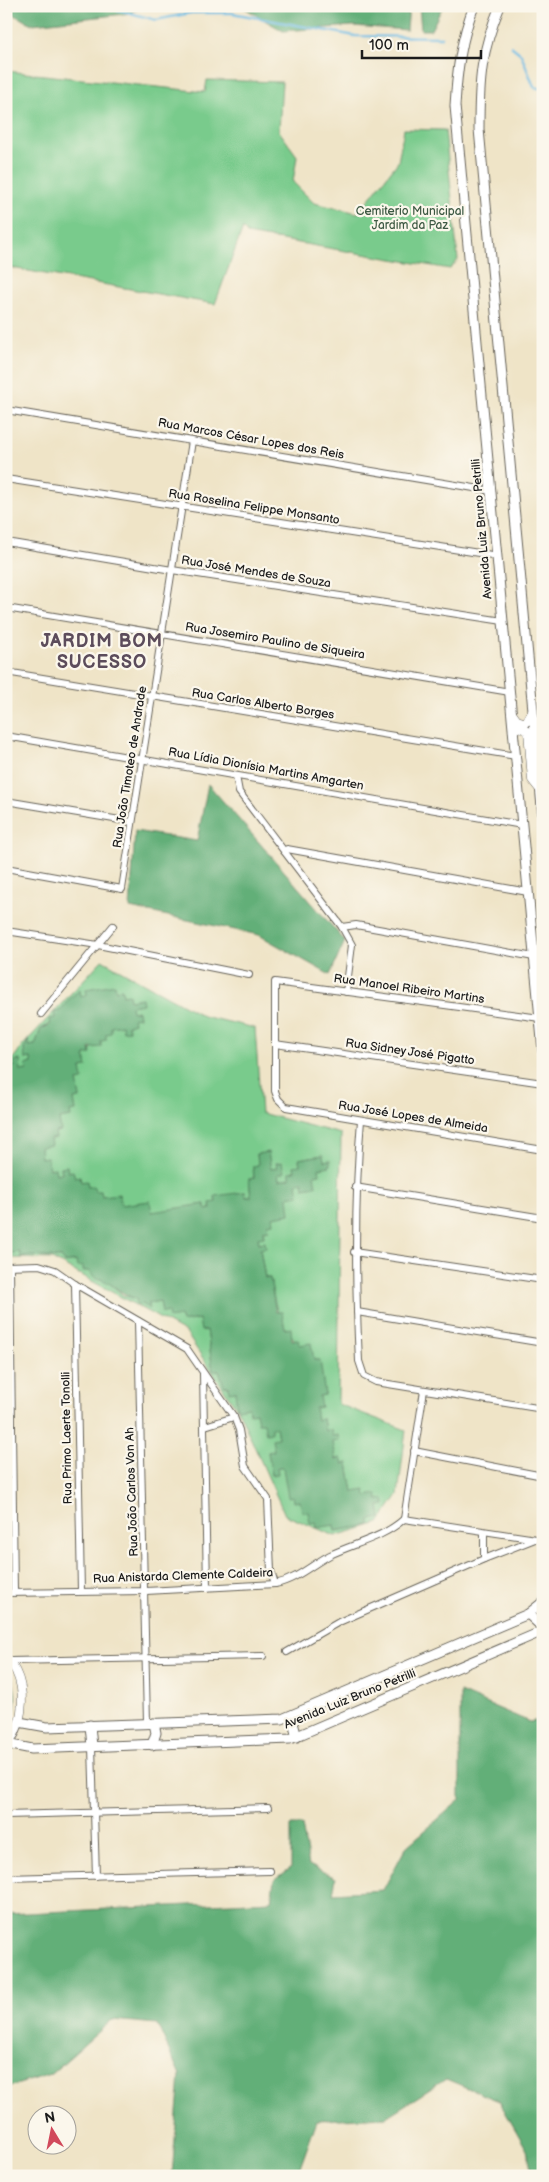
<svg xmlns="http://www.w3.org/2000/svg" width="549" height="2182" viewBox="0 0 549 2182" font-family="'Balsamiq Sans',sans-serif">
  <style>
    .green { fill: #79cb8c; stroke: #4a7454 }
    .forest { fill: #62af78; stroke: #3f664a }
    .lines { fill: none; stroke-linecap: round; stroke-linejoin: round }
    .stream { stroke: #68b9e3; stroke-width: 2.5 }
    .minor-casing { stroke: #666258; stroke-width: 8 }
    .tertiary-casing { stroke: #666258; stroke-width: 9 }
    .secondary-casing { stroke: #666258; stroke-width: 11 }
    .minor { stroke: #fff; stroke-width: 6 }
    .tertiary { stroke: #fff; stroke-width: 8 }
    .secondary { stroke: #fff; stroke-width: 9 }
    .labels { text-anchor: middle; dominant-baseline: central; stroke-width: 4.5; stroke-linejoin: round; paint-order: stroke }
    .park-label { font-size: 12px; fill: #3d5943; stroke: #fbf7ec }
    .street-label { font-size: 12px; fill: #1c1c1c; stroke: #fbf7ec }
    .district-label { font-size: 18px; font-weight: bold; letter-spacing: 1px; fill: #5c4c5b; stroke: #fbf7ec }
  </style>
  <rect width="100%" height="100%" fill="#fbf7ec"/>
  <filter id="ink" filterUnits="userSpaceOnUse"><feTurbulence type="fractalNoise" baseFrequency=".02" numOctaves="2"/><feDisplacementMap in="SourceGraphic" scale="10" xChannelSelector="R" yChannelSelector="G"/><feConvolveMatrix kernelMatrix="1 2 1 2 8 2 1 2 1" color-interpolation-filters="sRGB"/></filter>
  <filter id="wash" filterUnits="userSpaceOnUse"><feTurbulence type="fractalNoise" baseFrequency=".0096" numOctaves="4" result="noise"/><feDisplacementMap in="SourceGraphic" scale="20" xChannelSelector="R" yChannelSelector="G"/><feGaussianBlur stdDeviation="1.12" result="paint"/><feColorMatrix in="noise" values="0 0 0 0 0 0 0 0 0 0 0 0 0 0 0 0 0 1.4 0 .05"/><feComposite in="paint" operator="in"/></filter>
  <g filter="url(#wash)">
    <rect width="100%" height="100%" fill="#efe4c7"/>
    <g class="green">
      <polygon points="6,71 205,92 207,80 282,82 279,131 297,156 293,182 314,203 358,213 398,162 404,129 445,130 458,260 450,269 247,234 243,228 215,304 6,267"/>
      <path d="M102,960L203,1016L255,1028L261,1113L341,1134L338,1404L406,1430L398,1495L379,1523L335,1536L285,1515L239,1412L186,1333L52,1259L6,1258V1254L20,1252L21,1257L33,1256L62,1258L64,1263L76,1261L105,1279L123,1295L136,1299L149,1308V1303L160,1301L163,1313L168,1312L181,1316L182,1322L199,1319L207,1330L213,1370H219L224,1386C240,1388 257,1418 270,1427H276L278,1438L274,1451L268,1452L272,1475L277,1468L283,1467L294,1496L300,1501L316,1522L334,1525L335,1531L370,1525L369,1520L384,1499L378,1500L377,1495L366,1496L353,1492L348,1463L342,1464L336,1459L332,1436L325,1431L323,1419L317,1420L315,1408L319,1396L325,1395L319,1360H314C282,1326 278,1325 270,1278H265L260,1249L265,1242L259,1243L258,1237L264,1236L263,1231L297,1183C310,1181 317,1171 324,1161L323,1155L299,1159L300,1165L291,1178L279,1180L278,1174L284,1173L277,1168L271,1169L257,1154L258,1165L253,1167L254,1178L249,1179L251,1196L246,1197L245,1192L215,1197L216,1202L211,1209L206,1210L204,1204C188,1207 171,1211 154,1212C121,1215 86,1185 61,1167L62,1173L56,1174L41,1158L39,1146L50,1139L59,1119L70,1112L85,1055L100,1041L110,1027L122,1025L129,1030C127,1020 132,1012 130,1000L116,990L86,989L87,995L81,996L80,991C64,1001 58,1021 41,1029L35,1045L29,1046V1041L26,1059L31,1058L32,1064L27,1071H21L14,1061L15,1066L11,1079L6,1080V1068L24,1044Z"/>
    </g>
    <g class="forest">
      <polygon points="6,6 147,6 125,14 32,24 6,11"/>
      <polygon points="241,6 409,6 407,30 353,26 283,31"/>
      <polygon points="419,6 443,6 431,30 421,30"/>
      <polygon points="208,784 345,941 330,975 259,935 130,908 135,831 197,841"/>
      <path d="M115,984L116,990L122,989L123,995L129,994L130,1000L142,998L143,1004L131,1006L132,1012L138,1011L139,1017L133,1018L134,1023L128,1025L129,1030L123,1031L122,1025L111,1027V1033L106,1034V1040L101,1041V1047L90,1048L91,1054L85,1055L87,1067L81,1068L83,1080L77,1081L80,1098L74,1099L76,1111L70,1112L71,1117L59,1119L61,1131L55,1132L56,1138L50,1139L51,1145L40,1147L41,1158L47,1157L49,1169L55,1168L56,1174L62,1173L61,1167L67,1166L68,1172L73,1171L75,1177L80,1176L81,1182L87,1181L88,1187L94,1186L95,1191H101L102,1196L119,1194L121,1205L150,1201L152,1212L205,1204L206,1210L211,1209L210,1203L216,1202L215,1196L245,1192L246,1197H251L249,1179L254,1178L253,1166L258,1165L257,1154L268,1152L271,1169L277,1168L276,1163L282,1162L284,1173L278,1174L279,1180L290,1178V1172L295,1171L294,1166L300,1165L299,1159L323,1155L324,1161L330,1160V1166L319,1168L320,1174L314,1175L316,1186L304,1188L303,1182L297,1183L299,1195L288,1197L290,1214L273,1217L274,1223L268,1224L269,1230L263,1231L264,1237L258,1238L259,1243L265,1242L266,1248L260,1249L265,1278H270L276,1312H282L285,1329L291,1328L292,1340L298,1339L300,1345L311,1343L314,1360H320L325,1395L319,1396L321,1407L315,1408L317,1420L323,1419L325,1431L331,1430L332,1436L338,1435L339,1440L333,1442L336,1459L341,1458L343,1464L348,1463L353,1492L365,1490L366,1496L377,1494L378,1500L384,1499L385,1505L379,1506L381,1518L370,1520V1525L335,1531L334,1525L317,1528L316,1522L310,1523L308,1512H302L300,1501L294,1502L293,1496L288,1497L283,1468H277L278,1474L272,1475L268,1452L274,1451L272,1439L278,1438L276,1427H271V1433L266,1434L264,1423H258L256,1412L250,1413L249,1407L237,1409L235,1391L229,1392L228,1386H224L219,1370L213,1371L207,1330L201,1331L199,1319L182,1322L180,1316L169,1318L168,1312L162,1313L160,1301L149,1303V1309L143,1304L137,1305L136,1299C118,1293 109,1279 95,1278L89,1271H83V1266L77,1267L76,1261L64,1263L62,1258L33,1256L21,1257L20,1252L6,1254V1080L11,1079L9,1068L15,1066L14,1061L20,1060L21,1071L27,1070L26,1065L32,1063L31,1058L25,1059L24,1049L28,1040L29,1046L35,1045L41,1029L50,1025L49,1019L55,1018L54,1012L60,1011L70,998L80,990L81,996L87,995L86,989Z"/>
      <path d="M6,1667C18,1683 19,1713 6,1730Z"/>
      <polygon points="460,1692 530,1722 543,1719 543,2176 533,2176 527,2150 499,2101 446,2079 386,2117 317,2120 297,2176 172,2176 180,2075 157,2024 112,2020 51,2074 6,2088 6,1914 271,1901 274,1880 291,1868 291,1825 302,1825 309,1865 336,1878 333,1893 383,1890 406,1847 460,1800"/>
    </g>
    <g class="lines">
      <g class="stream">
        <polyline points="104,6 156,20 191,13 232,13 355,36 442,37"/>
        <polyline points="511,46 521,54 534,87 543,89"/>
      </g>
    </g>
  </g>
  <g filter="url(#ink)">
    <g class="lines">
      <g class="minor-casing">
        <g id="minor">
          <polyline points="6,410 492,491"/>
          <polyline points="6,479 498,556"/>
          <polyline points="6,542 172,570 503,621"/>
          <polyline points="6,608 510,692"/>
          <polyline points="6,672 516,756"/>
          <polyline points="6,736 522,825"/>
          <polyline points="236,776 239,792 342,927 352,945 346,992"/>
          <polyline points="6,801 132,822"/>
          <polyline points="284,851 287,849 528,892"/>
          <polyline points="6,868 122,889 192,441"/>
          <polyline points="342,927 356,925 534,957"/>
          <polyline points="6,931 98,945 249,975"/>
          <polyline points="41,1014 113,926"/>
          <polyline points="540,1018 275,982 275,1091 278,1099 286,1107 543,1150"/>
          <polyline points="275,1044 543,1083"/>
          <path d="M361,1120C354,1202 355,1279 359,1361L364,1376L376,1382L543,1409"/>
          <polyline points="355,1187 543,1218"/>
          <polyline points="354,1252 543,1280"/>
          <polyline points="6,1266 39,1265 55,1270 75,1284 187,1349 234,1417 239,1430 245,1466 268,1499 271,1571 275,1584"/>
          <polyline points="10,1266 14,1592"/>
          <polyline points="75,1284 81,1591"/>
          <polyline points="357,1312 543,1343"/>
          <polyline points="138,1321 147,1723"/>
          <polyline points="203,1374 207,1588"/>
          <polyline points="205,1426 234,1417"/>
          <polyline points="414,1451 543,1476"/>
          <polyline points="404,1519 543,1540"/>
          <polyline points="404,1519 424,1390"/>
          <polyline points="484,1559 535,1539"/>
          <path d="M6,1593L146,1591L275,1584C296,1580 311,1565 330,1555C355,1543 383,1538 404,1519"/>
          <polyline points="287,1652 339,1622 484,1559 484,1532"/>
          <polyline points="10,1661 263,1656"/>
          <polyline points="92,1747 96,1876"/>
          <polyline points="6,1815 268,1808"/>
          <polyline points="6,1878 270,1871"/>
        </g>
      </g>
      <g class="tertiary-casing">
        <g id="tertiary">
          <polyline points="512,713 517,720 526,723 533,710"/>
          <polyline points="513,731 519,727 528,731 532,780 540,790"/>
          <path d="M6,1657C23,1676 25,1698 19,1722"/>
        </g>
      </g>
      <g class="secondary-casing">
        <g id="secondary">
          <path d="M474,6C461,39 457,71 455,106L543,1051"/>
          <path d="M500,6C481,52 479,79 479,129L543,818"/>
          <polyline points="528,1614 543,1628"/>
          <polyline points="291,1716 297,1737"/>
          <polyline points="90,1725 92,1747"/>
          <polyline points="7,1744 32,1749 290,1739 543,1631"/>
          <polyline points="6,1745 14,1734 19,1722 47,1727 282,1719 528,1614 543,1602"/>
          <polyline points="152,1745 156,1733 154,1723"/>
        </g>
      </g>
      <use href="#minor" class="minor"/>
      <use href="#tertiary" class="tertiary"/>
      <use href="#secondary" class="secondary"/>
    </g>
  </g>
  <g class="labels">
    <g class="park-label">
      <text x="410" y="211">Cemiterio Municipal<tspan x="410" dy="14">Jardim da Paz</tspan></text>
    </g>
    <g class="street-label">
      <text transform="translate(251 439) rotate(10)">Rua Marcos César Lopes dos Reis</text>
      <text transform="translate(254 507) rotate(9)">Rua Roselina Felippe Monsanto</text>
      <text transform="translate(482 529) rotate(-95)">Avenida Luiz Bruno Petrilli</text>
      <text transform="translate(256 572) rotate(9)">Rua José Mendes de Souza</text>
      <text transform="translate(275 641) rotate(9)">Rua Josemiro Paulino de Siqueira</text>
      <text transform="translate(263 704) rotate(9)">Rua Carlos Alberto Borges</text>
      <text transform="translate(130 767) rotate(-81)">Rua João Timoteo de Andrade</text>
      <text transform="translate(266 769) rotate(10)">Rua Lídia Dionísia Martins Amgarten</text>
      <text transform="translate(409 989) rotate(8)">Rua Manoel Ribeiro Martins</text>
      <text transform="translate(410 1052) rotate(8)">Rua Sidney José Pigatto</text>
      <text transform="translate(413 1117) rotate(9)">Rua José Lopes de Almeida</text>
      <text transform="translate(67 1438) rotate(-91)">Rua Primo Laerte Tonolli</text>
      <text transform="translate(132 1492) rotate(-92)">Rua João Carlos Von Ah</text>
      <text transform="translate(183 1576) rotate(-2)">Rua Anistarda Clemente Caldeira</text>
      <text transform="translate(350 1699) rotate(-22)">Avenida Luiz Bruno Petrilli</text>
    </g>
    <g class="district-label">
      <text x="102" y="641">JARDIM BOM<tspan x="102" dy="21">SUCESSO</tspan></text>
    </g>
  </g>
  <rect width="549" height="2182" fill="none" stroke="#fbf7ec" stroke-width="25"/>
  <g transform="translate(52 2130) rotate(350)"><circle r="24" fill="#fbf7ec" stroke="#a29f99"/>
  <path d="M0-4L9 19L0 12L-9 19Z" fill="#d1495b"/>
  <text y="-8" font-size="14" font-weight="bold" text-anchor="middle" fill="#1c1c1c">N</text>
  </g>
  <path d="M362 50v8h119v-8" fill="none" stroke="#1c1c1c" stroke-width="2.5"/>
  <text x="369" y="50" font-size="15" fill="#1c1c1c" stroke="#fbf7ec" stroke-width="4" paint-order="stroke">100 m</text>
</svg>
